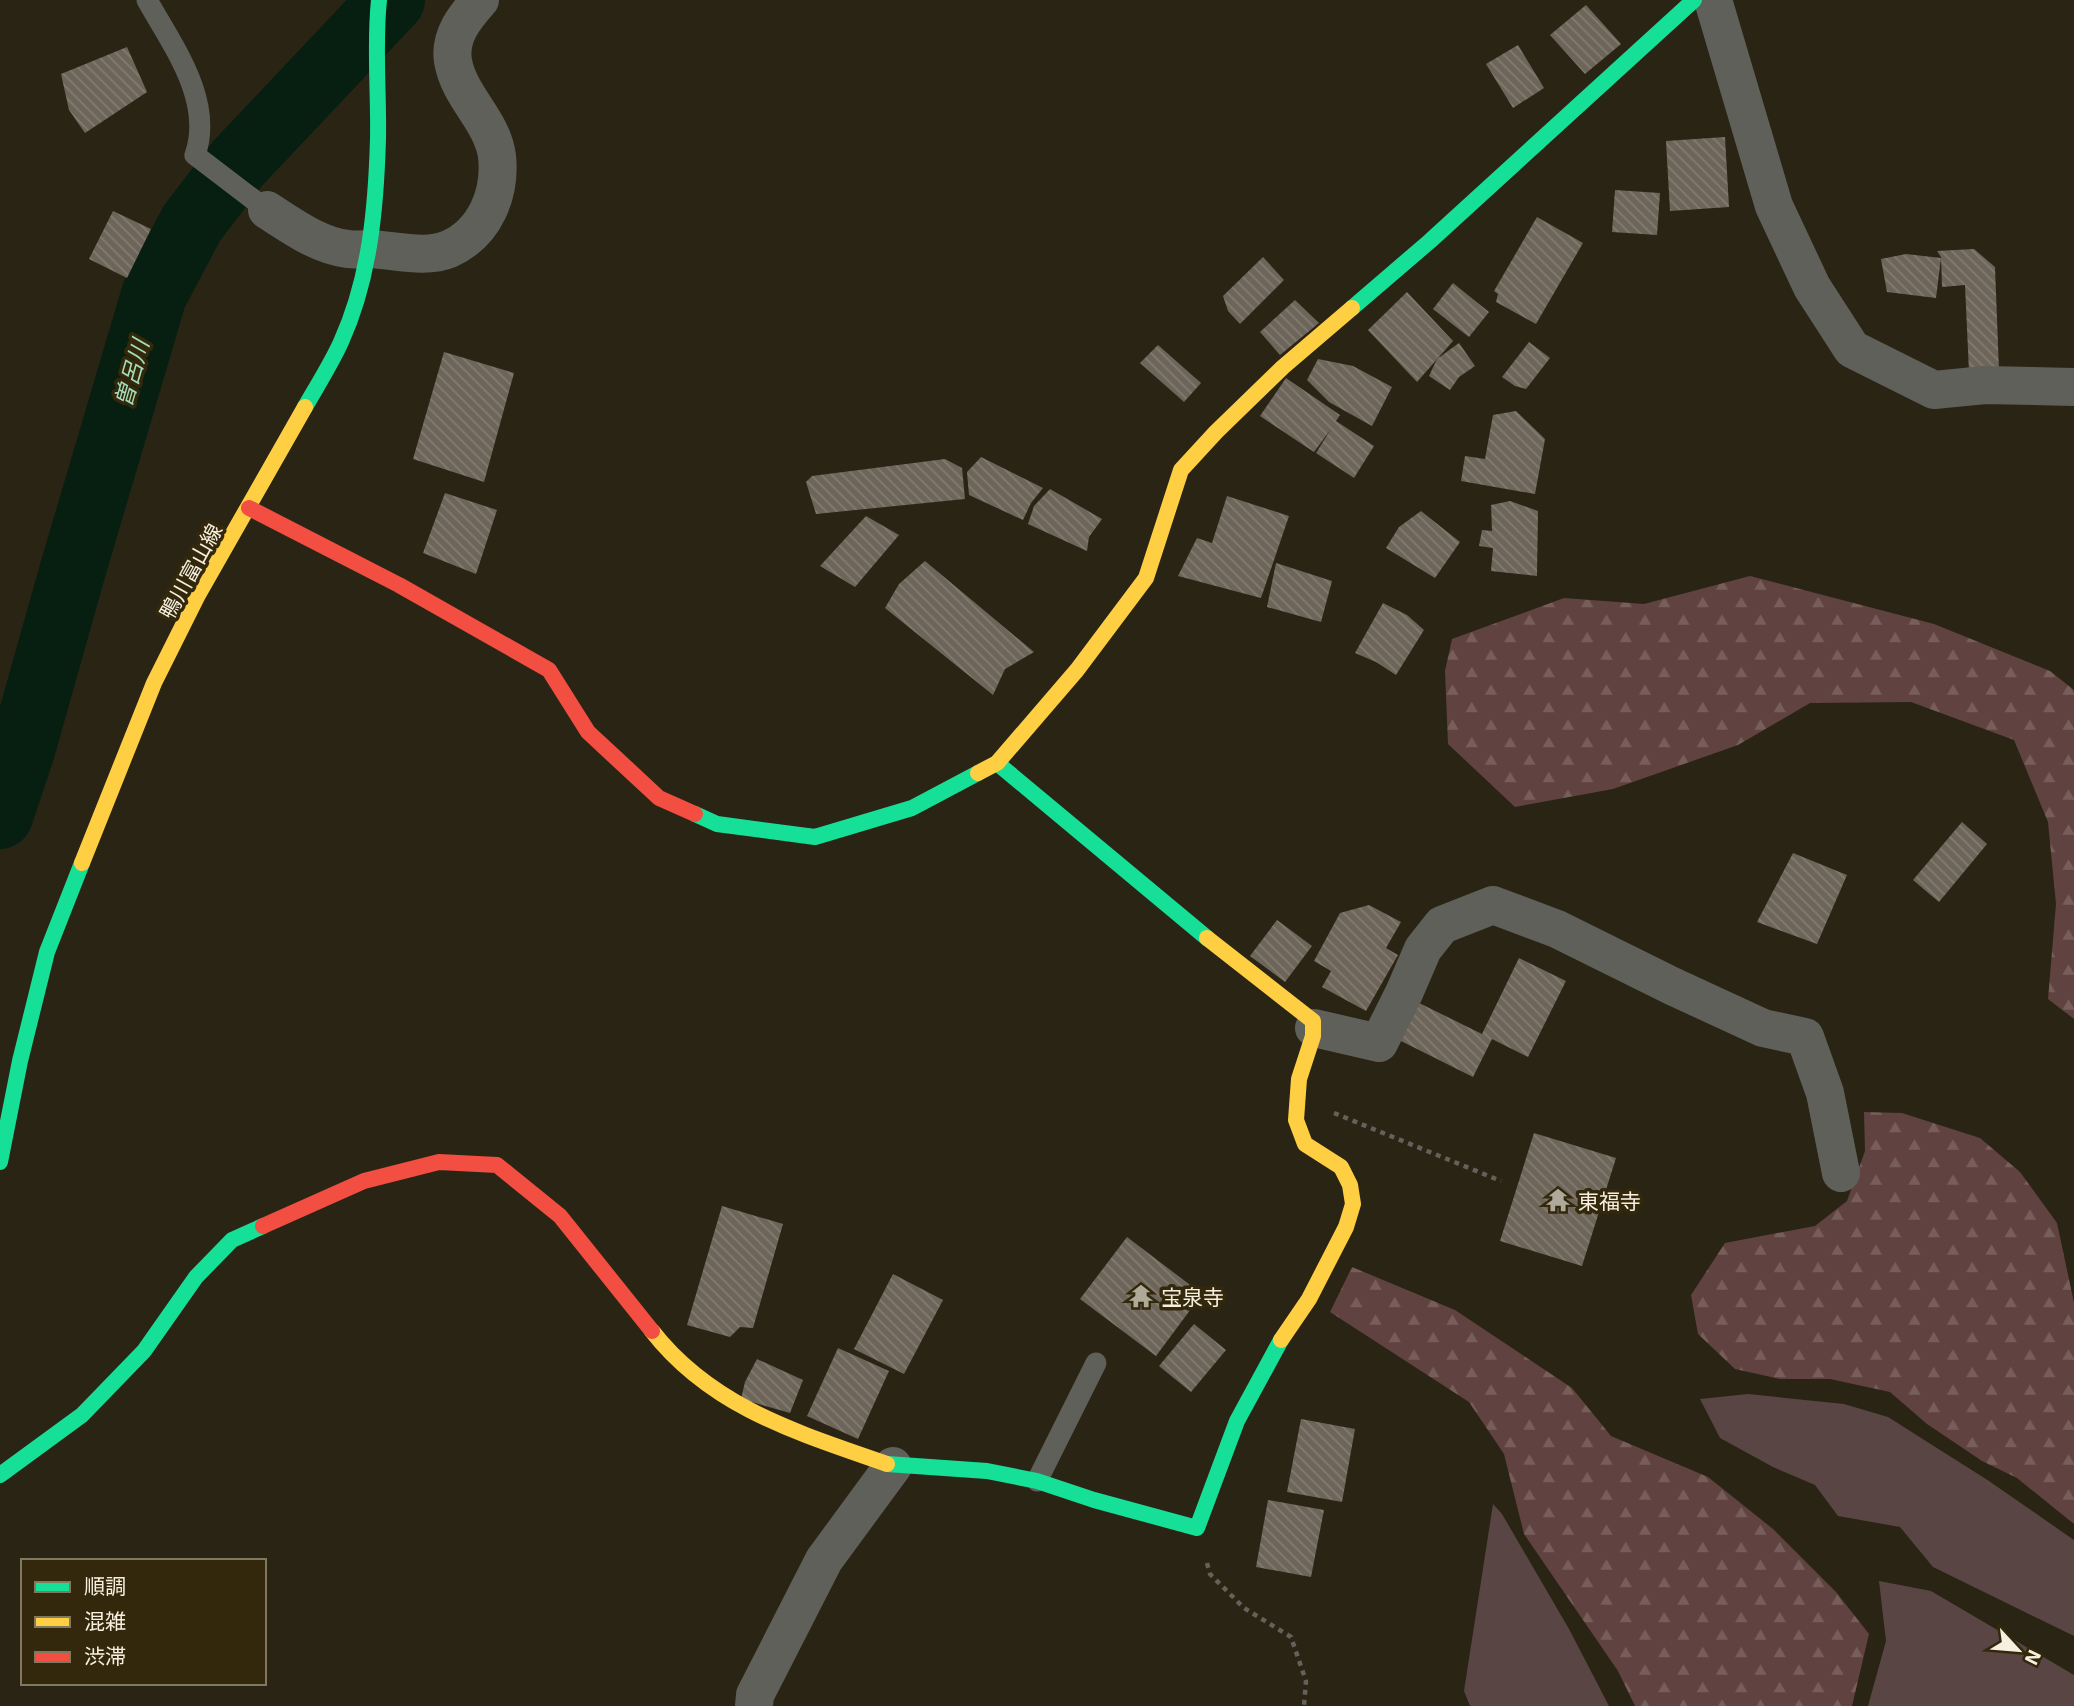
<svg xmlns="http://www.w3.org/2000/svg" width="2074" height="1706" viewBox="0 0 2074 1706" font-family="'Exo 2','Noto Sans JP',sans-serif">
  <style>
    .grass { fill: #594644 }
    .forest { fill: url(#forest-firs) }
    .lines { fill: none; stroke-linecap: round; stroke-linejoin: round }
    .river { stroke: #061f10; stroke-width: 66 }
    .building { fill: url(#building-back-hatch) }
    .path { stroke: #62615a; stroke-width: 4.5; stroke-dasharray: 5 5; stroke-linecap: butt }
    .lane { stroke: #60605a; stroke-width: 21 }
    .street { stroke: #60605a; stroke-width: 38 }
    .fast { stroke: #16e098; stroke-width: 16 }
    .slow { stroke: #ffcf43; stroke-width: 16 }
    .jam { stroke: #f24e42; stroke-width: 16 }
    .labels { text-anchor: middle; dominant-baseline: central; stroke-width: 7; stroke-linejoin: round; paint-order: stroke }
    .street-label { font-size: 21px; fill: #f7f0e0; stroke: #33280b }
    .poi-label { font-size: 21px; fill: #f7f0e0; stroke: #33280b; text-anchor: start }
    .water-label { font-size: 23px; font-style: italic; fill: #a3dcb9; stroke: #33280b }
  </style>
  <defs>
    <pattern id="forest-firs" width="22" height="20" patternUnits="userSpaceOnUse" patternTransform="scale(1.75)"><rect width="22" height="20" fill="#604240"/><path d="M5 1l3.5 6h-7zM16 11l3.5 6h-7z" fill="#785e5b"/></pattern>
    <pattern id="building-back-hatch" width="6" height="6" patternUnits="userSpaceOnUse" patternTransform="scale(1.75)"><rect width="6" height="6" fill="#6e655a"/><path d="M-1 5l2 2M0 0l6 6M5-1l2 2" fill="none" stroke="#837b71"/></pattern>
  </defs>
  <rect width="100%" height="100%" fill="#2a2414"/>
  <g class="grass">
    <polygon points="1748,1394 1844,1404 1888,1417 1989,1481 2074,1540 2074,1636 1933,1567 1900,1527 1838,1516 1815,1485 1773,1467 1720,1438 1700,1399"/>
    <polygon points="1493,1504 1502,1514 1569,1629 1609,1706 1470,1706 1464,1691"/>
    <polygon points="1879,1581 1931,1591 2074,1675 2074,1706 1868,1706 1886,1641"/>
  </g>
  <g class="forest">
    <polygon points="1750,576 1934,624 2050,671 2074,690 2074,1019 2048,999 2056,904 2048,822 2014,740 1911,702 1810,703 1738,745 1613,789 1515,807 1448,744 1445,671 1452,639 1564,598 1644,604"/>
    <polygon points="1864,1112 1902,1113 1980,1138 2020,1172 2057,1223 2074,1303 2074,1524 2017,1478 1982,1461 1927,1424 1890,1392 1830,1379 1780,1379 1735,1369 1698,1334 1691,1295 1725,1243 1815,1226 1847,1201 1865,1151"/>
    <polygon points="1352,1267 1455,1310 1572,1388 1611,1436 1708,1477 1773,1529 1836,1592 1869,1634 1852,1706 1635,1706 1618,1671 1524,1534 1504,1454 1469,1402 1330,1312"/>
  </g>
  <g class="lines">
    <polyline class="river" points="0,816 22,750 73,569 154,295 192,223 238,163 392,0"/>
  </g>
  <g class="building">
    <polygon points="1586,5 1621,44 1585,74 1550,35"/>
    <polygon points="1518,45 1544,88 1513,108 1486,64"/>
    <polygon points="127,47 147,92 85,133 69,110 61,74"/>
    <polygon points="1725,137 1729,207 1670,211 1666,141"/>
    <polygon points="1615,190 1660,193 1657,235 1612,232"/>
    <polygon points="113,211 151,229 127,278 89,259"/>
    <polygon points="1537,217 1583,243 1536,324 1496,302 1498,294 1494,291"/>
    <polygon points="1974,249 1995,267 1999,370 1969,372 1965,285 1942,287 1941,257 1937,251"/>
    <polygon points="1906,254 1941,258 1936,298 1887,292 1881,259"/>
    <polygon points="1263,257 1284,280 1240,324 1228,311 1223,296"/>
    <polygon points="1453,283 1489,312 1469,337 1433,309"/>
    <polygon points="1407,292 1453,341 1417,382 1368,330"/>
    <polygon points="1295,300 1319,323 1280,355 1260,332"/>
    <polygon points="1529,342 1550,358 1526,389 1515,386 1502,377"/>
    <polygon points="1459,343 1475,366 1459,377 1450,390 1429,376 1437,359"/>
    <polygon points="1158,345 1201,383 1184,402 1140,363"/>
    <polygon points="444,352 514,373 484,482 413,459"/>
    <polygon points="1318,359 1353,366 1392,387 1372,426 1329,402 1307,380"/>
    <polygon points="1286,378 1340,415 1336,421 1374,446 1354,478 1316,453 1331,429 1314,452 1260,416"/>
    <polygon points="1516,411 1545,439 1535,494 1461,481 1465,456 1485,459 1493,415"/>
    <polygon points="981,457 1043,488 1031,503 1023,520 969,495 967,472"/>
    <polygon points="945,459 962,468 965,499 816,514 806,482 812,476"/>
    <polygon points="1050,489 1102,519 1089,537 1087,551 1028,524 1034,506"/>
    <polygon points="445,493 497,510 476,574 423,553"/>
    <polygon points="1227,496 1289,516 1261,598 1178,576 1197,538 1212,543"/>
    <polygon points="1510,501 1538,511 1537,576 1491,571 1493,548 1479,546 1482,530 1492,531 1491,505"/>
    <polygon points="1421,511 1460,542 1435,578 1386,548 1399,527"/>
    <polygon points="866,516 899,535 855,587 820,566"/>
    <polygon points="925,561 1034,652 1005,669 993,695 885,608 899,584"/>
    <polygon points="1276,563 1332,581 1321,622 1267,607"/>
    <polygon points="1383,603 1407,615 1424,630 1396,675 1376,662 1355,653"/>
    <polygon points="1962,822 1987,844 1939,902 1913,880"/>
    <polygon points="1793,853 1847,875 1817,944 1757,922"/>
    <polygon points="1369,905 1401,922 1386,948 1398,955 1366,1011 1322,987 1331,971 1314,961 1340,913"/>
    <polygon points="1277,920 1312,946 1285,982 1250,956"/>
    <polygon points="1519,958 1566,981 1528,1057 1492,1039 1473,1077 1397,1039 1415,1001 1482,1034"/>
    <polygon points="1534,1133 1616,1158 1582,1266 1500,1241"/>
    <polygon points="722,1206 783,1224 753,1328 740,1327 730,1337 687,1325"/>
    <polygon points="1127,1237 1202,1294 1156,1356 1080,1299"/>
    <polygon points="893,1274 943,1300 904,1374 854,1349"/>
    <polygon points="1194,1324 1226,1350 1191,1392 1159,1366"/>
    <polygon points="838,1348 889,1371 858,1439 807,1416"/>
    <polygon points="757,1359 803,1380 790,1413 741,1399 745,1382"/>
    <polygon points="1301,1419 1355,1429 1342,1502 1287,1492"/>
    <polygon points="1268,1500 1324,1510 1311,1577 1256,1567"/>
  </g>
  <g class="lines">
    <g class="path">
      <polyline points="1334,1113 1501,1181"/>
      <polyline points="1207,1563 1210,1574 1244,1608 1291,1637 1306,1681 1304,1706"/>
    </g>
    <g class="lane">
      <path d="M147,0C173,46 214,101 195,155L267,210"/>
      <polyline points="1037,1481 1096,1363"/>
    </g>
    <g class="street">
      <polyline points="1713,0 1774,206 1812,287 1852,349 1934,390 1985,385 2074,387"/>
      <path d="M267,210C292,226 319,246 348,249C355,250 363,249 370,249C394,250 426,259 449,249C485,233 501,194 497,156C492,120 459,97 453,61C449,36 465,17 480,0"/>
      <polyline points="1314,1028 1379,1043 1404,993 1423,949 1442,925 1493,905 1557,929 1672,986 1763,1028 1805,1037 1825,1093 1841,1173"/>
      <polyline points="754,1706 755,1695 824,1560 893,1466"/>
    </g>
    <g class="fast">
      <polyline points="1352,308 1430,241 1694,0"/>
      <path d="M305,407C317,386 331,364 341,342C370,278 376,208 378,139C379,92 374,46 379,0"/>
      <polyline points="997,763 1207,938"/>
      <polyline points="695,814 717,824 815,837 912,808 978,773"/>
      <polyline points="0,1162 20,1061 47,952 82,863"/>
      <polyline points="887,1464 987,1471 1037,1481 1094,1500 1197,1528 1237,1421 1281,1340"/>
      <polyline points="0,1475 82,1415 144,1351 196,1277 232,1240 263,1226"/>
    </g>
    <g class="slow">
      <polyline points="978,773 997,763 1077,670 1146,578 1181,470 1216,432 1283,367 1352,308"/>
      <polyline points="82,863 154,683 198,595 305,407"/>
      <polyline points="1207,938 1313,1021 1313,1036 1299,1079 1296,1120 1305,1144 1341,1167 1350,1185 1353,1204 1346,1227 1309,1299 1281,1340"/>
      <path d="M652,1331C712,1408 799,1433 887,1464"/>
    </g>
    <g class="jam">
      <polyline points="249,508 399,585 549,670 588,732 659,798 695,814"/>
      <polyline points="263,1226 364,1181 439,1162 497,1165 560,1216 652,1331"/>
    </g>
  </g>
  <defs>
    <g id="temple-bare" transform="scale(1.89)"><path d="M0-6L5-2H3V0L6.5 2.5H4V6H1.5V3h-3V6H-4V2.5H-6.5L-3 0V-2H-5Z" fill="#afa999" stroke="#33280b" stroke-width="2.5" paint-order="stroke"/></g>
  </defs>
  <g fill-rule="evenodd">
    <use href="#temple-bare" x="1558" y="1200"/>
    <use href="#temple-bare" x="1141" y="1296"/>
  </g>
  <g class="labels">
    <g class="street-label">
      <text transform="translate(190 571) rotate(-61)">鴨川富山線</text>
    </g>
    <g class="poi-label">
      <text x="1578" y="1200">東福寺</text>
      <text x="1161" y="1296">宝泉寺</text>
    </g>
    <g class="water-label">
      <text transform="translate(131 373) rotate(-74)">曽呂川</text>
    </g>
  </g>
  <rect x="21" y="1559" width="245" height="126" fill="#33280b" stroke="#817860" stroke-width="2"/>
  <rect x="35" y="1582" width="35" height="10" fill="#16e098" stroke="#817860" stroke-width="2"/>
  <text x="84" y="1594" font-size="21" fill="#f7f0e0">順調</text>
  <rect x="35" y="1617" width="35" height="10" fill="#ffcf43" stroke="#817860" stroke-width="2"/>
  <text x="84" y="1629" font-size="21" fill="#f7f0e0">混雑</text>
  <rect x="35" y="1652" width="35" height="10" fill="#f24e42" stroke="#817860" stroke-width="2"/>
  <text x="84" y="1664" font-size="21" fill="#f7f0e0">渋滞</text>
  <g transform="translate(2018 1650) rotate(116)" stroke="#33280b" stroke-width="5" paint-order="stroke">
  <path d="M0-5L12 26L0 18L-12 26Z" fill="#f7f0e0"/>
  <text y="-10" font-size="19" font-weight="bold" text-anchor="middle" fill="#f7f0e0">N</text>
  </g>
</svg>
